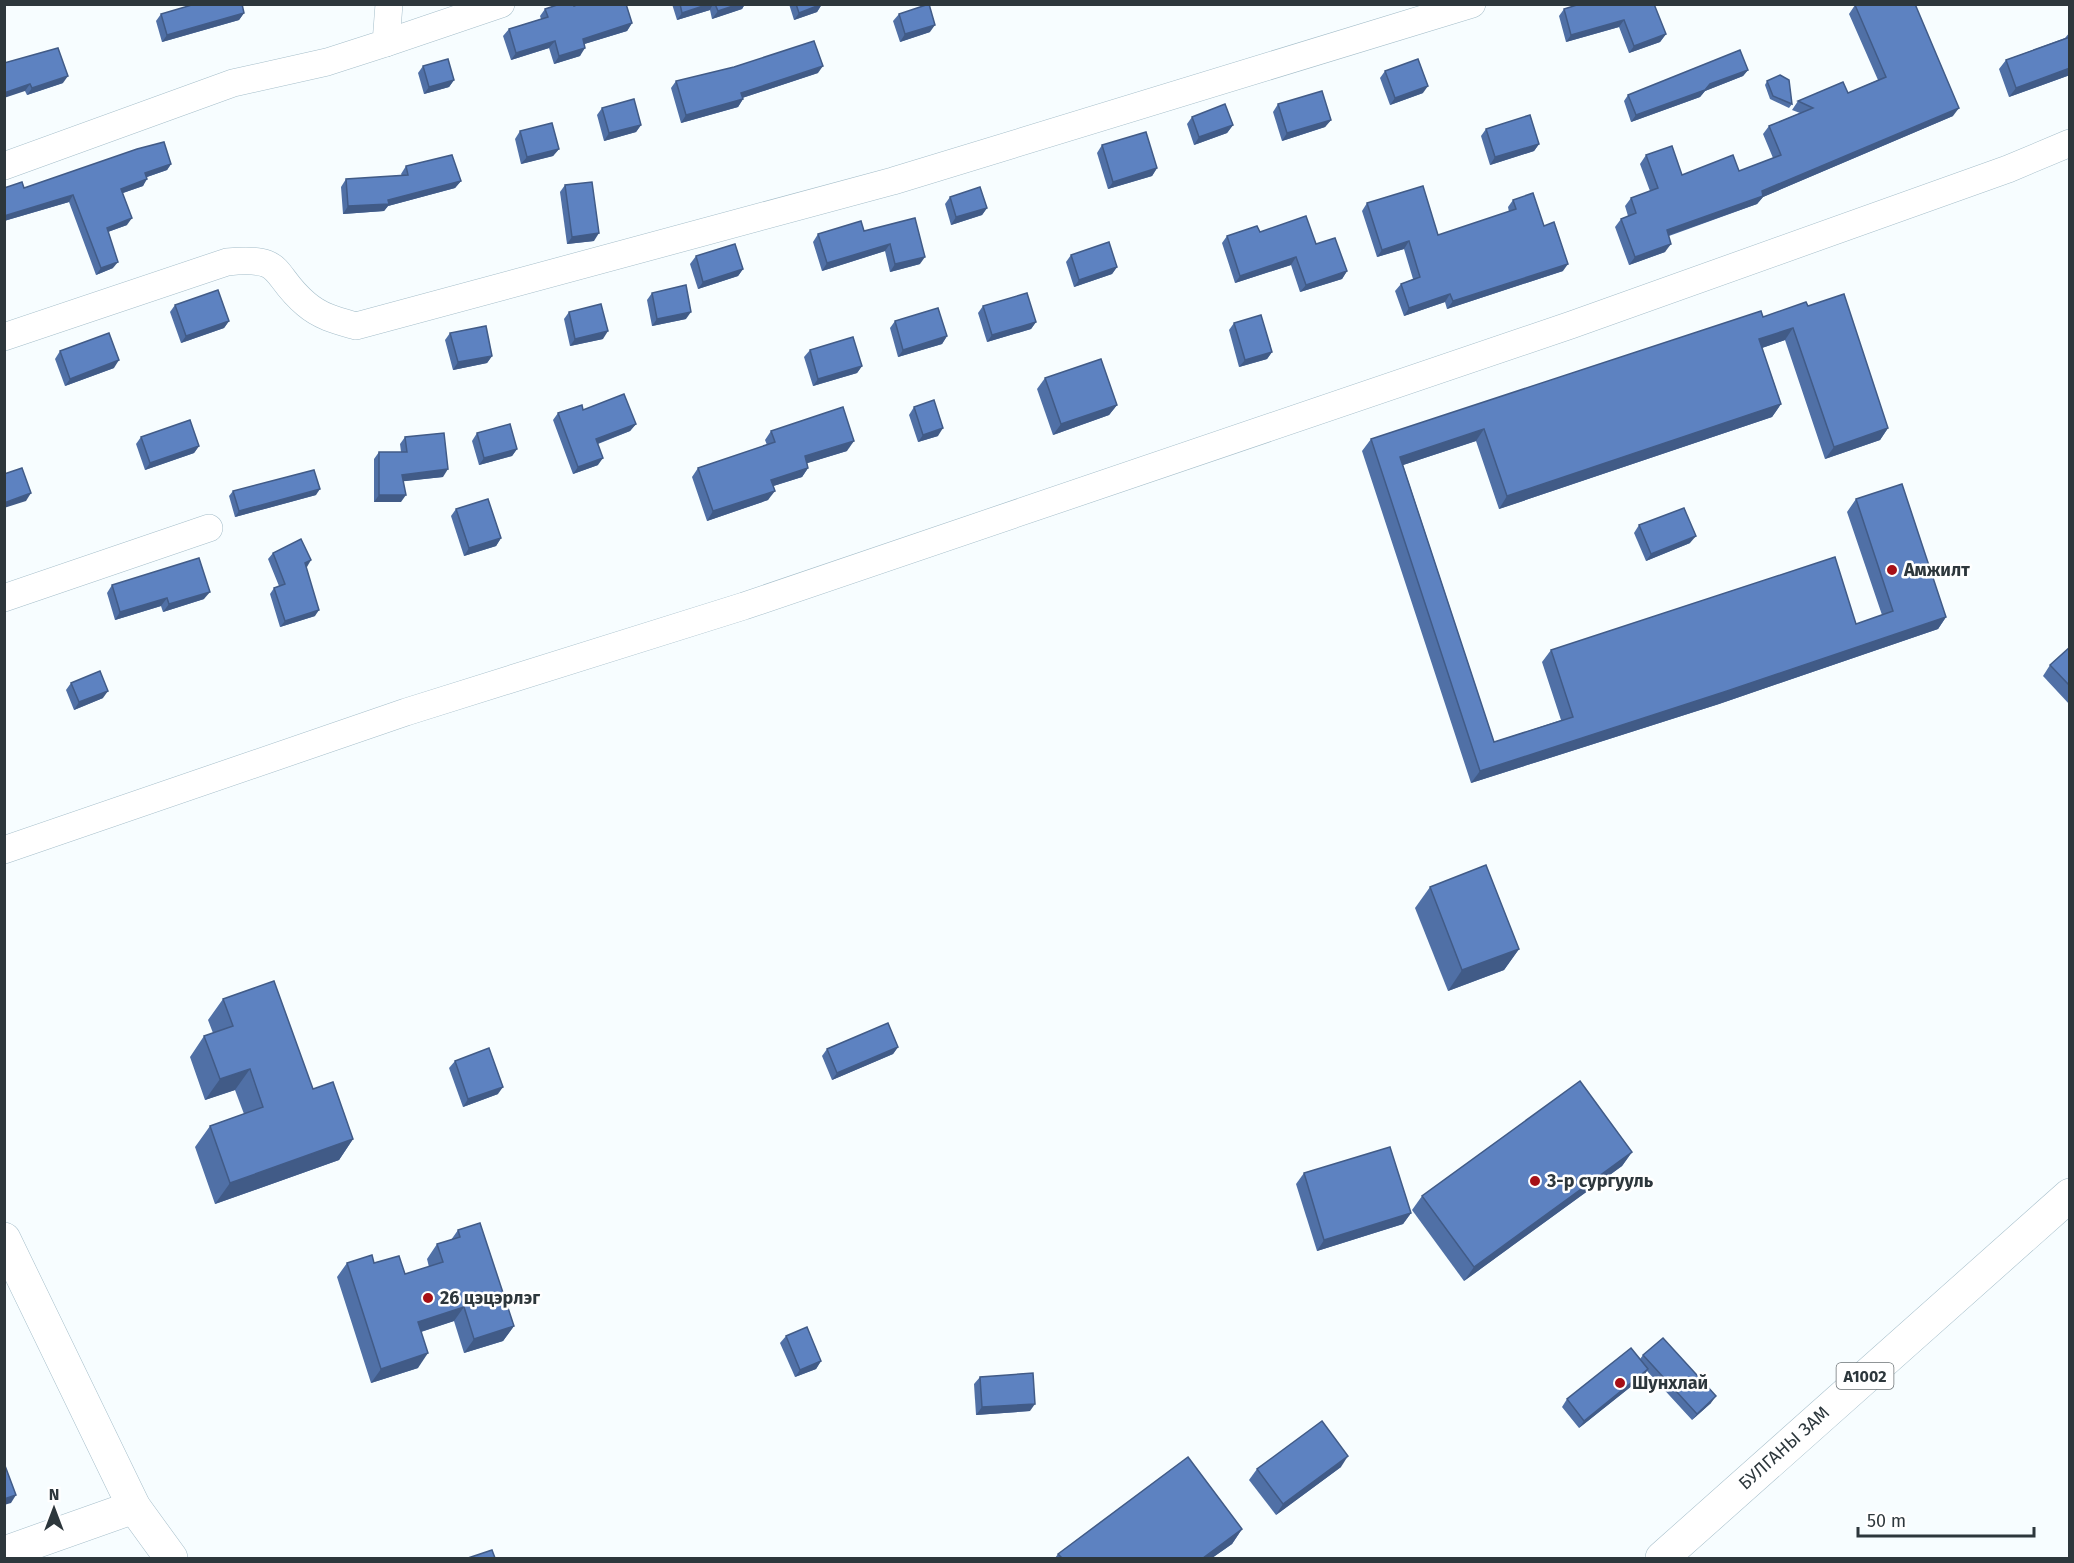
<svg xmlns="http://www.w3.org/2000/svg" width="2074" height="1563" viewBox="0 0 2074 1563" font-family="'Fira Sans',sans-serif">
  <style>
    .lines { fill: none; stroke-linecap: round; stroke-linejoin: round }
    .minor-casing { stroke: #a5beca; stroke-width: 28 }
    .tertiary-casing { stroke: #a5beca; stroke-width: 34 }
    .secondary-casing { stroke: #a5beca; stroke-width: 34 }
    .trunk-casing { stroke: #a5beca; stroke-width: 34 }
    .minor { stroke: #fff; stroke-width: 27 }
    .tertiary { stroke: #fff; stroke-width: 33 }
    .secondary { stroke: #fff; stroke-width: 33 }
    .trunk { stroke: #fff; stroke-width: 33 }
    .wall { fill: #5070a6 }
    .shaded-wall { fill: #415b87 }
    .building { fill: #5d82c1; stroke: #415b87; stroke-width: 1.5 }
    .poi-dot { fill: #a61016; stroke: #fff; stroke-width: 2 }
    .labels { text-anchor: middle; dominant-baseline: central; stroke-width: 5; stroke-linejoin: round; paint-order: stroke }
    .shield { fill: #fff; stroke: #6c7376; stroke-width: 1.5 }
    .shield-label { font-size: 16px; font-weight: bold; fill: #2d373c }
    .poi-label { font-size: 18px; font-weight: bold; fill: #2d373c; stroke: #fff; text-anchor: start }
    .street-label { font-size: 18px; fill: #2d373c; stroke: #fff }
  </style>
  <rect width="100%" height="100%" fill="#f7fdff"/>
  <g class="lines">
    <g class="minor-casing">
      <g id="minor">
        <polyline points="386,43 501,4"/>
        <polyline points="4,166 233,83 327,62 386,43 389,4"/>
        <path d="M4,337L227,262C287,256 270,274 306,304C321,317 338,321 356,326L893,181L1472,4"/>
        <polyline points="4,598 209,528"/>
        <polyline points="4,850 406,712 744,606 1571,325 2008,169 2070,143"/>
      </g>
    </g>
    <g class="tertiary-casing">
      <polyline id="tertiary" points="4,1553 134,1507"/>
    </g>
    <g class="secondary-casing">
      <polyline id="secondary" points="4,1239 134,1507 171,1558"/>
    </g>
    <g class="trunk-casing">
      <polyline id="trunk" points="1662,1558 2070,1195"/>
    </g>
    <use href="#minor" class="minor"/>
    <use href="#tertiary" class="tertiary"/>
    <use href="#secondary" class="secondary"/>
    <use href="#trunk" class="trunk"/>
  </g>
  <g class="wall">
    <polygon points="672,4 745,4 742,9 712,19 710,10 677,20"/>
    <polygon points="789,4 822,4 817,12 794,20"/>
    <polygon points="1580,4 1666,34 1660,42 1629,53 1619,27 1566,42 1559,16 1564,9"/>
    <polygon points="1855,5 1953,116 1763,197 1757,204 1669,236 1665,252 1629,265 1615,227 1621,219 1628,216 1625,206 1631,198 1650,191 1640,164 1646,155 1682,175 1739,171 1773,158 1763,134 1769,126 1800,113 1792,110 1798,101 1848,93 1878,80 1849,14"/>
    <polygon points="574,6 632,23 627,31 584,44 580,56 554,64 549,48 511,60 503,36 509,29 541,19 540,16 545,9"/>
    <polygon points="244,13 239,20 162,42 156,21 161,14"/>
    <polygon points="899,14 930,32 900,42 893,21"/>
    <polygon points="2070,32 2070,75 2009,97 1999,69 2006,60 2065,38"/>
    <polygon points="4,63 63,83 27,95 25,91"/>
    <polygon points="423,66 454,80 449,87 424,94 418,73"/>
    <polygon points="1748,70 1743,76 1705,91 1700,97 1631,122 1624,101 1628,95"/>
    <polygon points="1385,71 1423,93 1390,105 1380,78"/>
    <polygon points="818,73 742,98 743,99 738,107 681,123 671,88 676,81"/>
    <polygon points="1767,81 1792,104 1789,108 1770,99 1765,85"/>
    <polygon points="1278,104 1331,120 1325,127 1282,141 1273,112"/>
    <polygon points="602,108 641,125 636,132 604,141 597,115"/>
    <polygon points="1192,117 1233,125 1227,133 1194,145 1187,124"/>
    <polygon points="1486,129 1539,144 1534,151 1490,165 1481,136"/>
    <polygon points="520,131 559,149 553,156 521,164 515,139"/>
    <polygon points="1102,145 1157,168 1152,176 1108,189 1097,153"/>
    <polygon points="171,164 167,170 147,177 143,186 123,193 127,225 108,232 113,268 96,275 69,202 4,221 4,188 24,188"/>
    <polygon points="406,166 461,181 455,188 388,206 384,211 343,214 341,187 346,179 402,176 401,174"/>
    <polygon points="565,185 594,241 567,244 560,192"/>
    <polygon points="950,197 987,208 982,215 951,225 945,204"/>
    <polygon points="1513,200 1544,226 1563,271 1447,309 1445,302 1404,316 1395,291 1401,284 1413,279 1404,249 1377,257 1362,211 1367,203 1438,235 1509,212 1508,207"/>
    <polygon points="915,218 920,264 890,272 885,251 822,271 813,242 818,234 864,231"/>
    <polygon points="1260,232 1347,271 1342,279 1300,292 1291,265 1235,283 1222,243 1227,236"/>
    <polygon points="1071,255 1117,267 1112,274 1074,287 1066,262"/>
    <polygon points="696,256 743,269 738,276 698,289 690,264"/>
    <polygon points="652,293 686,319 652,326 647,300"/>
    <polygon points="175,305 229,321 224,328 181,343 170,312"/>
    <polygon points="983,306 1036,322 1031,329 987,342 978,313"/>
    <polygon points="1808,306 1888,428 1880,440 1825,459 1785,340 1762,348 1781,404 1772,417 1499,509 1476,441 1403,465 1494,742 1561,720 1542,662 1551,650 1856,624 1882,615 1847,512 1856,499 1946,617 1938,629 1719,704 1471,783 1362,451 1371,439 1763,317"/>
    <polygon points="569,312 603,339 570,346 564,319"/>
    <polygon points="895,321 947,336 942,344 898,357 890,328"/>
    <polygon points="1234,323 1272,352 1267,359 1239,367 1229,330"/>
    <polygon points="450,333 492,356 487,363 453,370 445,340"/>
    <polygon points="810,350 862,366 857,373 813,386 804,357"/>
    <polygon points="60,351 114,368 65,386 55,359"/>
    <polygon points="1045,378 1117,405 1109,415 1053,435 1037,389"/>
    <polygon points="914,407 938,436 918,442 909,415"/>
    <polygon points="583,410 636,424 630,431 598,444 598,465 573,474 553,420 558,413"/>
    <polygon points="771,431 847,451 807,463 808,468 802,477 773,486 768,500 707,521 692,477 698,468 767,445 765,440"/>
    <polygon points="477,433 517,449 512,456 479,465 472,441"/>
    <polygon points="141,437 199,446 194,453 145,470 136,444"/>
    <polygon points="405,437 443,477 404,481 401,502 374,502 374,459 379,452 401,452 400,444"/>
    <polygon points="233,491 316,495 235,517 229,496"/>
    <polygon points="456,509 501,538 496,546 464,556 451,516"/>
    <polygon points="1639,525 1690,543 1646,561 1634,533"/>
    <polygon points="273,553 307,567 306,567 315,616 280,627 270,594 274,588 279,586 268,559"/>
    <polygon points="112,585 204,599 163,612 161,606 115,620 107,593"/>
    <polygon points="2070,647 2070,705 2043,676 2050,665"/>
    <polygon points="71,683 103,698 74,710 66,690"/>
    <polygon points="1430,887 1519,949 1504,970 1448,991 1415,908"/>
    <polygon points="223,999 313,1089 353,1139 339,1160 215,1204 195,1147 210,1126 244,1114 235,1090 205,1100 190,1057 204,1036 213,1033 208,1020"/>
    <polygon points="898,1047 893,1054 832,1080 822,1056 827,1049"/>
    <polygon points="455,1061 498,1094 463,1107 449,1068"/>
    <polygon points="1632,1152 1622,1166 1464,1281 1412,1210 1422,1196"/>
    <polygon points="1304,1173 1411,1213 1403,1224 1317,1251 1296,1184"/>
    <polygon points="458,1230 514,1326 503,1341 464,1353 454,1321 421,1332 418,1368 371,1383 337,1277 347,1263 374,1263 405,1274 429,1267 427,1259 437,1244 451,1240"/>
    <polygon points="786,1336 821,1361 816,1369 795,1377 780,1343"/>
    <polygon points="1643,1355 1711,1403 1692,1420 1647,1371 1643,1377 1579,1428 1562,1407 1567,1399 1640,1359"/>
    <polygon points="980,1377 1030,1411 976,1415 974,1384"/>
    <polygon points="1341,1467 1276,1515 1249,1480 1257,1469"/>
    <polygon points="1242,1529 1232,1544 1212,1558 1055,1558 1058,1554"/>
  </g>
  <g class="shaded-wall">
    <polygon points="709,4 713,4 710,10 677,20 682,13"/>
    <polygon points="739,4 745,4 742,9 712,19 718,11"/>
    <polygon points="822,4 817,12 794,20 799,13"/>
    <polygon points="244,13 239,20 162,42 167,35"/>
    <polygon points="1624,20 1619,27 1566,42 1571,35"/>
    <polygon points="632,23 627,31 578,46 583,39"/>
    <polygon points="935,25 930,32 900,42 905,34"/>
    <polygon points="1666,34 1660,42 1629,53 1634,46"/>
    <polygon points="555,41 549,48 511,60 516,53"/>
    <polygon points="585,48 580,56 554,64 559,56"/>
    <polygon points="823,66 818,73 736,100 741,93"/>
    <polygon points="2070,68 2070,75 2009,97 2016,88"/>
    <polygon points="1748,70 1743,76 1705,91 1700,97 1631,122 1636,115 1710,84"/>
    <polygon points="68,76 63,83 27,95 32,88"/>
    <polygon points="454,80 449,87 424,94 429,87"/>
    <polygon points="30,84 25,91 4,98 4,93"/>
    <polygon points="1428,86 1423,93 1390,105 1395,98"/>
    <polygon points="743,99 738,107 681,123 686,115"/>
    <polygon points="1959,108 1953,116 1763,197 1757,204 1661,238 1667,230 1762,191"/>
    <polygon points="1331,120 1325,127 1282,141 1287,133"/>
    <polygon points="641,125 636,132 604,141 609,133"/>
    <polygon points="1233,125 1227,133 1194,145 1199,137"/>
    <polygon points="1539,144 1534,151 1490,165 1495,157"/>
    <polygon points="559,149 553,156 521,164 527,157"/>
    <polygon points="171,164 167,170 141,179 145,173"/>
    <polygon points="1157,168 1152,176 1108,189 1113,182"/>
    <polygon points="147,179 143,186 117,195 121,189"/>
    <polygon points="461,181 455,188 388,206 384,211 343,214 348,206 388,200"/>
    <polygon points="73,195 69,202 4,221 4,216"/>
    <polygon points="987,208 982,215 951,225 956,217"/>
    <polygon points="132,218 127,225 102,234 107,228"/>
    <polygon points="599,233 594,241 567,244 572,237"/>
    <polygon points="1409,241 1404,249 1377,257 1382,250"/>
    <polygon points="890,244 885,251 822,271 827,263"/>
    <polygon points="1671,244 1665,252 1629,265 1635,257"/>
    <polygon points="925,257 920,264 890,272 895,264"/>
    <polygon points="1296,257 1291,265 1235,283 1240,276"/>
    <polygon points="118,262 113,268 96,275 101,268"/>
    <polygon points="1568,264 1563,271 1447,309 1453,301"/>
    <polygon points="1117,267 1112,274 1074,287 1079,280"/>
    <polygon points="743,269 738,276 698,289 703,282"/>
    <polygon points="1347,271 1342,279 1300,292 1306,285"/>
    <polygon points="1450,294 1445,302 1404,316 1409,308"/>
    <polygon points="691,312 686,319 652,326 657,319"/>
    <polygon points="229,321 224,328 181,343 186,336"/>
    <polygon points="1036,322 1031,329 987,342 992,335"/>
    <polygon points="1793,328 1785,340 1750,352 1759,339"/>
    <polygon points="608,331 603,339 570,346 575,339"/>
    <polygon points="947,336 942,344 898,357 903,350"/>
    <polygon points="1272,352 1267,359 1239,367 1245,360"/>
    <polygon points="492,356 487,363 453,370 458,362"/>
    <polygon points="119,360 114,368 65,386 70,379"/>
    <polygon points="862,366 857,373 813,386 818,379"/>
    <polygon points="1781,404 1772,417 1499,509 1507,496"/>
    <polygon points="1117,405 1109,415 1053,435 1061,424"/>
    <polygon points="636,424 630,431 591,446 596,439"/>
    <polygon points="943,428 938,436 918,442 923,435"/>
    <polygon points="1888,428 1880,440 1825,459 1834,447"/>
    <polygon points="1484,429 1476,441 1391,469 1400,457"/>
    <polygon points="854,441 847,451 798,466 805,456"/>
    <polygon points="199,446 194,453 145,470 150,463"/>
    <polygon points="517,449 512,456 479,465 484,458"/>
    <polygon points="603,458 598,465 573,474 578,467"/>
    <polygon points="808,468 802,477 764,489 771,480"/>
    <polygon points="448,469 443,477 397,482 402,475"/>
    <polygon points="320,489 316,495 235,517 239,511"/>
    <polygon points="775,491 768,500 707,521 713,511"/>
    <polygon points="31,493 26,501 4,508 4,503"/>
    <polygon points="379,495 406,495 401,502 374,502"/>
    <polygon points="1696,536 1690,543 1646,561 1651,554"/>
    <polygon points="501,538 496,546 464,556 469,548"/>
    <polygon points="311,560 307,567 300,569 305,563"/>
    <polygon points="210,592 204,599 163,612 169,604"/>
    <polygon points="167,598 161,606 115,620 120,612"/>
    <polygon points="319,610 315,616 280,627 285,621"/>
    <polygon points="1946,617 1938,629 1719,704 1471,783 1480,771"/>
    <polygon points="108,691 103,698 74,710 79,702"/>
    <polygon points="1519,949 1504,970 1448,991 1462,970"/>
    <polygon points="898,1047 893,1054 832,1080 837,1073"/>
    <polygon points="250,1069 235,1090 205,1100 220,1079"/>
    <polygon points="503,1087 498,1094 463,1107 468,1099"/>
    <polygon points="353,1139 339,1160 215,1204 230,1183"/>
    <polygon points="1632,1152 1622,1166 1464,1281 1474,1267"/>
    <polygon points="1411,1213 1403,1224 1317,1251 1324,1240"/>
    <polygon points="464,1307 454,1321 408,1336 418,1322"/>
    <polygon points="514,1326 503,1341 464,1353 474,1339"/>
    <polygon points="428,1353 418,1368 371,1383 381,1369"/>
    <polygon points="821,1361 816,1369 795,1377 800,1370"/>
    <polygon points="1648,1369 1643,1377 1579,1428 1584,1421"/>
    <polygon points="1716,1396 1711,1403 1692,1420 1697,1414"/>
    <polygon points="1035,1404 1030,1411 976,1415 982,1407"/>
    <polygon points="1348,1456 1341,1467 1276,1515 1283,1504"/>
    <polygon points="16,1495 11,1503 4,1505 4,1499"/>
    <polygon points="1242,1529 1232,1544 1212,1558 1203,1558"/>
  </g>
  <g class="building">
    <polygon points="195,4 242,4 244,13 167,35 161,14"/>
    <polygon points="560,4 573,4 574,6 579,4 626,4 632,23 583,39 585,48 559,56 555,41 516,53 509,29 548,17 545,9"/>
    <polygon points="680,4 709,4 682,13"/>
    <polygon points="715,4 739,4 718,11"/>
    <polygon points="796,4 822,4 799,13"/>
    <polygon points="929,4 935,25 905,34 899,14"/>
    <polygon points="1580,4 1654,4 1666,34 1634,46 1624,20 1571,35 1564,9"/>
    <polygon points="1856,4 1915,4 1959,108 1762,191 1763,196 1667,230 1671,244 1635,257 1621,219 1636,213 1631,198 1658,188 1646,155 1672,146 1682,175 1733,155 1739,171 1781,155 1769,126 1813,108 1798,101 1843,82 1848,93 1886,77 1855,5"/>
    <polygon points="2070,37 2070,68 2016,88 2006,60"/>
    <polygon points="814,41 823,66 741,93 743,99 686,115 676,81 734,67"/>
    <polygon points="58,48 68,76 32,88 30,84 4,93 4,63"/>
    <polygon points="1740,50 1748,70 1710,84 1705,90 1636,115 1628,95"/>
    <polygon points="448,59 454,80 429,87 423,66"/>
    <polygon points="1418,59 1428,86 1395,98 1385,71"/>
    <polygon points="1780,75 1789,80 1792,104 1773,96 1767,81"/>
    <polygon points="1322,91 1331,120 1287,133 1278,104"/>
    <polygon points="634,99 641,125 609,133 602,108"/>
    <polygon points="1225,104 1233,125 1199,137 1192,117"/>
    <polygon points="1530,115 1539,144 1495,157 1486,129"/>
    <polygon points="552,123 559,149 527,157 520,131"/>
    <polygon points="1146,132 1157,168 1113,182 1102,145"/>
    <polygon points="164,142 171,164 145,173 147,179 121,189 132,218 107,228 118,262 101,268 73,195 4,216 4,188 22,182 24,188 137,149"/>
    <polygon points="452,155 461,181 388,200 389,204 348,206 346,179 408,175 406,166"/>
    <polygon points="592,182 599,233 572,237 565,185"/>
    <polygon points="1423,186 1438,235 1516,209 1513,200 1533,193 1544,226 1554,222 1568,264 1453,301 1450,294 1409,308 1401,284 1420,277 1409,241 1382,250 1367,203"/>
    <polygon points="980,187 987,208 956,217 950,197"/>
    <polygon points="1306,216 1316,244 1335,238 1347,271 1306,285 1296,257 1240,276 1227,236 1257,226 1260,232"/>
    <polygon points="915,218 925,257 895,264 890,244 827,263 818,234 861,221 864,231"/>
    <polygon points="1109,242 1117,267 1079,280 1071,255"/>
    <polygon points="735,244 743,269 703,282 696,256"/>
    <polygon points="686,285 691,312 657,319 652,293"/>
    <polygon points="218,290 229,321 186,336 175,305"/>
    <polygon points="1027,293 1036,322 992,335 983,306"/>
    <polygon points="1844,294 1888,428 1834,447 1793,328 1759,339 1781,404 1507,496 1484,429 1400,457 1494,742 1573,717 1551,650 1835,557 1856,624 1893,611 1856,499 1902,484 1946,617 1727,691 1480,771 1371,439 1761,311 1763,317 1806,302 1808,306"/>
    <polygon points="601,304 608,331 575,339 569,312"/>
    <polygon points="938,308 947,336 903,350 895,321"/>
    <polygon points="1261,315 1272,352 1245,360 1234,323"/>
    <polygon points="486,326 492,356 458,362 450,333"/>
    <polygon points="109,333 119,360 70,379 60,351"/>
    <polygon points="853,337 862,366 818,379 810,350"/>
    <polygon points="1101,359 1117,405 1061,424 1045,378"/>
    <polygon points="624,394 636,424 596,439 603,458 578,467 558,413 582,405 583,410"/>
    <polygon points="934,400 943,428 923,435 914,407"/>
    <polygon points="843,407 854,441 805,456 808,468 771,480 775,491 713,511 698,468 775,442 771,431"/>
    <polygon points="190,420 199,446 150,463 141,437"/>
    <polygon points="510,424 517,449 484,458 477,433"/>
    <polygon points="444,433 448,469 402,475 406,495 379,495 379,452 407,452 405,437"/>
    <polygon points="22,468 31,493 4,503 4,474"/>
    <polygon points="314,470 320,489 239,511 233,491"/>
    <polygon points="488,499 501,538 469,548 456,509"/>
    <polygon points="1684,508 1696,536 1651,554 1639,525"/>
    <polygon points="301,539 311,560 305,563 319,610 285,621 274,588 285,584 273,553"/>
    <polygon points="199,558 210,592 169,604 167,598 120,612 112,585"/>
    <polygon points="2070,647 2070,686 2050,665"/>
    <polygon points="100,671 108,691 79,702 71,683"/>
    <polygon points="1486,865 1519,949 1462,970 1430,887"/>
    <polygon points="274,981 313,1089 333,1082 353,1139 230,1183 210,1126 263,1107 250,1069 220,1079 204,1036 233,1026 223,999"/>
    <polygon points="888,1023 898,1047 837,1073 827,1049"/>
    <polygon points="489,1048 503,1087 468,1099 455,1061"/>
    <polygon points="1580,1081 1632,1152 1474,1267 1422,1196"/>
    <polygon points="1390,1147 1411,1213 1324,1240 1304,1173"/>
    <polygon points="480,1223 514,1326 474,1339 464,1307 418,1322 428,1353 381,1369 347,1263 372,1255 374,1263 399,1256 405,1274 443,1262 437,1244 460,1237 458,1230"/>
    <polygon points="807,1327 821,1361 800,1370 786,1336"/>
    <polygon points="1663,1338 1716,1396 1697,1414 1643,1355"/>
    <polygon points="1631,1348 1648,1369 1584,1421 1567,1399"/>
    <polygon points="1033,1373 1035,1404 982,1407 980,1377"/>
    <polygon points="1322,1421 1348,1456 1283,1504 1257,1469"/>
    <polygon points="1188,1457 1242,1529 1203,1558 1062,1558 1058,1554"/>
    <polygon points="4,1463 16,1495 4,1499"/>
    <polygon points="492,1550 495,1558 468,1558"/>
  </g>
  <g class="poi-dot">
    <circle cx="1892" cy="570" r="6"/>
    <circle cx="1535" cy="1181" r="6"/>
    <circle cx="428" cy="1298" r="6"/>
    <circle cx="1620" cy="1383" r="6"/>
  </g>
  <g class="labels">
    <rect class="shield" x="1836.5" y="1363" width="57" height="26" rx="4.5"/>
    <g class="shield-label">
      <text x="1865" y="1376">A1002</text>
    </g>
    <g class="poi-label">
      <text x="1904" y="570">Амжилт</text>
      <text x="1547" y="1181">3-р сургууль</text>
      <text x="440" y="1298">26 цэцэрлэг</text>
      <text x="1632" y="1383">Шунхлай</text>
    </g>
    <g class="street-label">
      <text transform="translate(1784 1448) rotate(-42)">БУЛГАНЫ ЗАМ</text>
    </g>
  </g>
  <rect width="2074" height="1563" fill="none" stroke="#2d373c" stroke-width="12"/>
  <g transform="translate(54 1509)" stroke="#ffffff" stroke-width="4.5" paint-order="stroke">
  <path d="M0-4.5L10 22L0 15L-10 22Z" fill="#2d373c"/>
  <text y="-9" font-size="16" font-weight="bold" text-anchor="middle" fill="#2d373c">N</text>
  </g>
  <path d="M1858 1527v9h176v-9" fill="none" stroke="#2d373c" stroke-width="3"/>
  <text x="1867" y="1527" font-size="18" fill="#2d373c" stroke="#ffffff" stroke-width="4.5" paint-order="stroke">50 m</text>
</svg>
